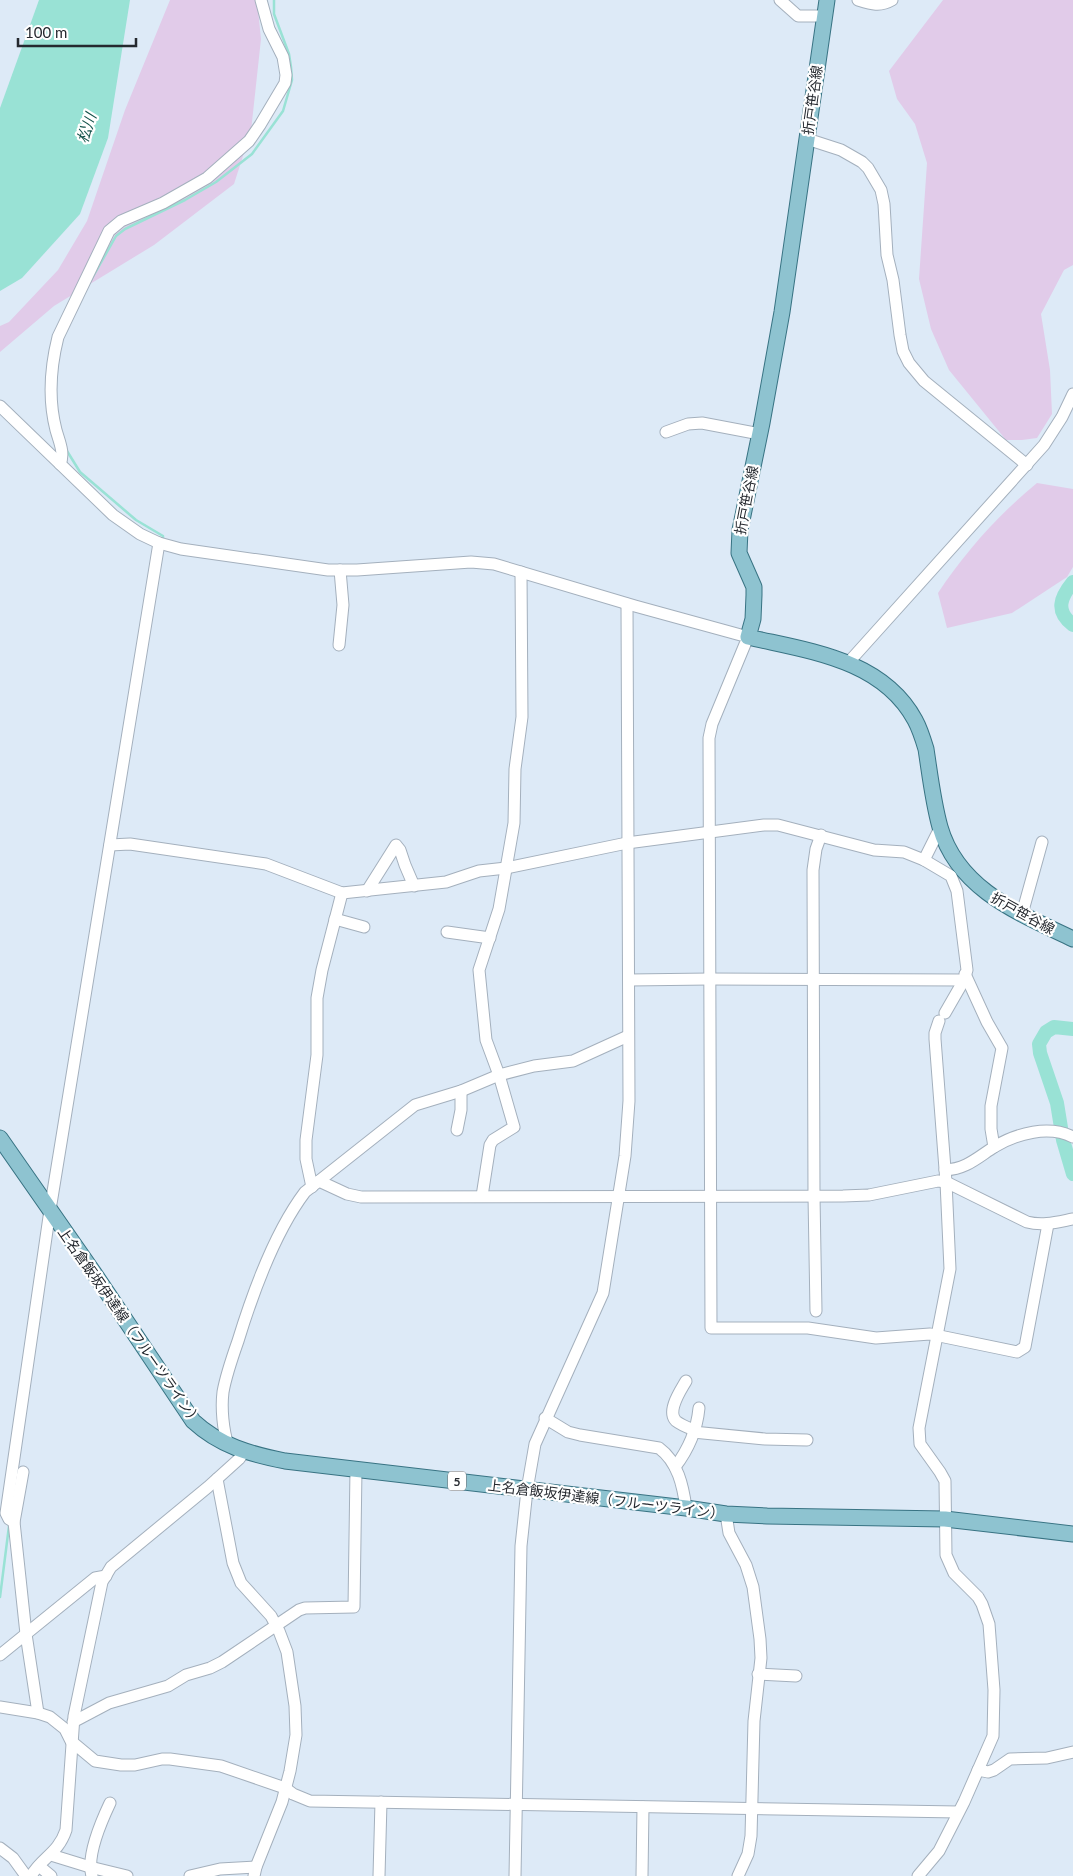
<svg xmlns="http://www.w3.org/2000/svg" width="1073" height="1876" viewBox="0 0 1073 1876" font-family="Lato,'Noto Sans JP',sans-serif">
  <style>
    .green { fill: #e1cbe9 }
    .water { fill: #99e2d5 }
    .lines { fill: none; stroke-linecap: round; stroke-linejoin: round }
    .stream { stroke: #99e2d5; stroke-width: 2.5 }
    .river { stroke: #99e2d5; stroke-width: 14 }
    .minor-casing { stroke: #a4b0bd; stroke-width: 13 }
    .major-casing { stroke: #387383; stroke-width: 17 }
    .minor { stroke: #fff; stroke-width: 11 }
    .major { stroke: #8ec3d0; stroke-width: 15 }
    .labels { text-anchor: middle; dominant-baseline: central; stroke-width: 4.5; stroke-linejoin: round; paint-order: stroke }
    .shield { fill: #fff; stroke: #66696d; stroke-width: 1 }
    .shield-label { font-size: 12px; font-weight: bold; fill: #25292f }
    .street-label { font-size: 14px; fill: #25292f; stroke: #fff }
    .water-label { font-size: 15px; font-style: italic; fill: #14524a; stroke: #fff }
  </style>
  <rect width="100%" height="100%" fill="#ddeaf7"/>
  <g class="green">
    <polygon points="170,0 257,0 261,39 251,131 234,184 154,245 54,306 0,352 0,326 9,322 58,270 87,221 125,110"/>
    <polygon points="943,0 1073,0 1073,265 1064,270 1041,314 1050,370 1052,414 1037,438 1022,440 1006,440 949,370 931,329 919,279 927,163 915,124 897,99 889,71"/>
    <path d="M1037,483L1073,489V567L1067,577L1012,613L947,628L938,593C965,552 999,514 1037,483Z"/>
  </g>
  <polygon class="water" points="39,0 130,0 108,138 80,214 22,278 0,291 0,108"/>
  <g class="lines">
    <g class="stream">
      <polyline points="91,280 116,236 125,229 185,200 216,182 252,154 283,111 292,80 291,67 289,54 274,14 274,0"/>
      <polyline points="67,451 80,472 136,520 163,536 163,540"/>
      <polyline points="0,1597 9,1526"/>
    </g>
    <g class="river">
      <path d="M1073,582C1060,598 1055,611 1073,625"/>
      <polyline points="1073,1029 1054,1027 1046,1032 1039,1044 1040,1053 1057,1103 1063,1140 1073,1174"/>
    </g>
    <g class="minor-casing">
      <g id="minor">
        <polyline points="780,0 798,16 824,16"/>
        <path d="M858,0C871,4 880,7 892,0"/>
        <polyline points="807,139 841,150 862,162 868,168 881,190 884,204 887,255 893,280 900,335 903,351 909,363 924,381 1027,465"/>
        <polyline points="0,406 113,515 140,534 159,543 181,549 328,570 357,570 471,562 494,564 635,606 748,637 712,724 709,738 711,1328 808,1328 876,1338 930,1334 1017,1352 1025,1347 1048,1224"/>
        <polyline points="666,432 688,424 702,423 760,434"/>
        <path d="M60,464C65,453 59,441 56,430C48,399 50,369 58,337L109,231L121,221L163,203L207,178L249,141L260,125L285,83L286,75L283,57L269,29L261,0"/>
        <polyline points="339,645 343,605 340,570"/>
        <polyline points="848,663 1044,445 1062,417 1073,394"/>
        <polyline points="110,845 130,844 266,864 342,893 446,882 479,871 506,868 627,843 764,825 778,825 874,850 904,852 924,860 951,876 957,891 967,970 964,980 945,1013"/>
        <polyline points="924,860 940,828"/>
        <polyline points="367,891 396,845 400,850 405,865 414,886"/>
        <polyline points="1022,914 1042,842"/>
        <polyline points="335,919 364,927"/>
        <polyline points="447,932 490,938"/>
        <polyline points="965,974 987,1022 1002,1048 991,1106 991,1129 994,1147"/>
        <polyline points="629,980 710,979 964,980"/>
        <polyline points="457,1130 461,1110 461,1091"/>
        <path d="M945,1170C966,1169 977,1158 994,1147C1017,1133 1049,1125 1073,1137"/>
        <path d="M319,1181L347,1194L361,1197L843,1196L869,1195L938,1181L946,1182L1027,1222C1043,1226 1057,1222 1073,1219"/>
        <polyline points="312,1187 306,1159 306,1140 317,1055 317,998 322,970 342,893"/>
        <polyline points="482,1196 490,1145 493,1140 514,1127 499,1075 486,1040 479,970 499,909 514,823 515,769 522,717 521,572"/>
        <polyline points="816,1311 814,1196 813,870 816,849 821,835"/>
        <path d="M686,1381C681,1390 666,1411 676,1421C681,1425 689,1428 694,1430"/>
        <path d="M545,1418L568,1432L580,1435L659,1448C678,1462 683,1486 686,1508"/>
        <polyline points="693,1432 765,1439 807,1440"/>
        <path d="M228,1445C223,1430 221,1408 223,1392C226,1375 232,1358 238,1341C253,1292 274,1233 305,1192L415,1105L461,1091L499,1075L534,1066L573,1061L628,1036"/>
        <path d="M675,1467C688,1450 697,1429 699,1408"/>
        <polyline points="23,1472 14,1522 26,1634 38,1713"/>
        <polyline points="217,1479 233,1563 241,1583 271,1616 279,1631 287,1652 295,1706 296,1735 290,1771 282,1802 256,1867 254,1876"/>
        <polyline points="726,1514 729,1533 746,1565 753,1587 760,1639 761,1658 754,1721 751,1836 748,1854 738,1876"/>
        <polyline points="14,1522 9,1519 6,1513 50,1210 159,543"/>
        <polyline points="0,1655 95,1578 106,1576"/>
        <polyline points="758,1674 796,1676"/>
        <polyline points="0,1707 38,1713 50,1717 65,1729 71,1741 95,1761 121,1765 135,1765 162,1759 170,1759 221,1766 285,1788 293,1794 310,1801 958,1812"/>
        <polyline points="73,1722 109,1703 168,1686 186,1675 210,1668 222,1662 299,1610 305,1608 354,1607 356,1469"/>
        <polyline points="978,1770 988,1772 994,1770 1010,1759 1047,1758 1073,1752"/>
        <polyline points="0,1848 13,1858 26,1876"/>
        <polyline points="51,1855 90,1867 127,1876"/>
        <polyline points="39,1866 51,1876"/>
        <path d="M31,1876C42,1857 58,1854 66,1830L74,1716L102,1582L111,1567L208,1487L239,1459L244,1452"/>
        <path d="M92,1876C86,1856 101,1822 110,1803"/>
        <polyline points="190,1876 220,1869 256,1867"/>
        <polyline points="379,1876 381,1802"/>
        <polyline points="515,1876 521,1546 527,1490 535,1444 603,1293 625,1156 629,1101 627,604"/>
        <polyline points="642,1876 643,1807"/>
        <polyline points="918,1876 939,1851 964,1802 993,1736 994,1690 989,1624 982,1604 978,1597 954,1573 946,1555 945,1481 940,1472 920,1444 919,1428 950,1269 946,1182 935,1039 935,1033 939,1021"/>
      </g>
    </g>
    <g class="major-casing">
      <g id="major">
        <path d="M827,0L782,312L762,423L740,530L739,553L754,587V595L753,619L748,637C808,651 882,659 915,720C920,729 923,739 926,749C930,775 933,802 940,827C958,890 1021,914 1073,939"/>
        <path d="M0,1138L94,1273L193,1421C220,1446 250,1454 285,1461L686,1508L726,1514L767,1516L945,1519L1073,1534"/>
      </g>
    </g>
    <use href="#minor" class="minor"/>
    <use href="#major" class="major"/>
  </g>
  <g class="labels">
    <rect class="shield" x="448" y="1471.5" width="18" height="19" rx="4"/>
    <g class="shield-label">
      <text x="457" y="1481">5</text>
    </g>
    <g class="street-label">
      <text transform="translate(812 100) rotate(-82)">折戸笹谷線</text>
      <text transform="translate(746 500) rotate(-79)">折戸笹谷線</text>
      <text transform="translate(1023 913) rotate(29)">折戸笹谷線</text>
      <text transform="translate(130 1326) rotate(55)">上名倉飯坂伊達線（フルーツライン）</text>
      <text transform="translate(606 1499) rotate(7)">上名倉飯坂伊達線（フルーツライン）</text>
    </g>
    <g class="water-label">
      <text transform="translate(86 128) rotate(-72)">松川</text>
    </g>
  </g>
  <path d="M18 38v8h118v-8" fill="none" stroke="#25292f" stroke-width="2.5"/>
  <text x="25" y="38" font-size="15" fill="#25292f" stroke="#ffffff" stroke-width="4" paint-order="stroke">100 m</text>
</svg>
